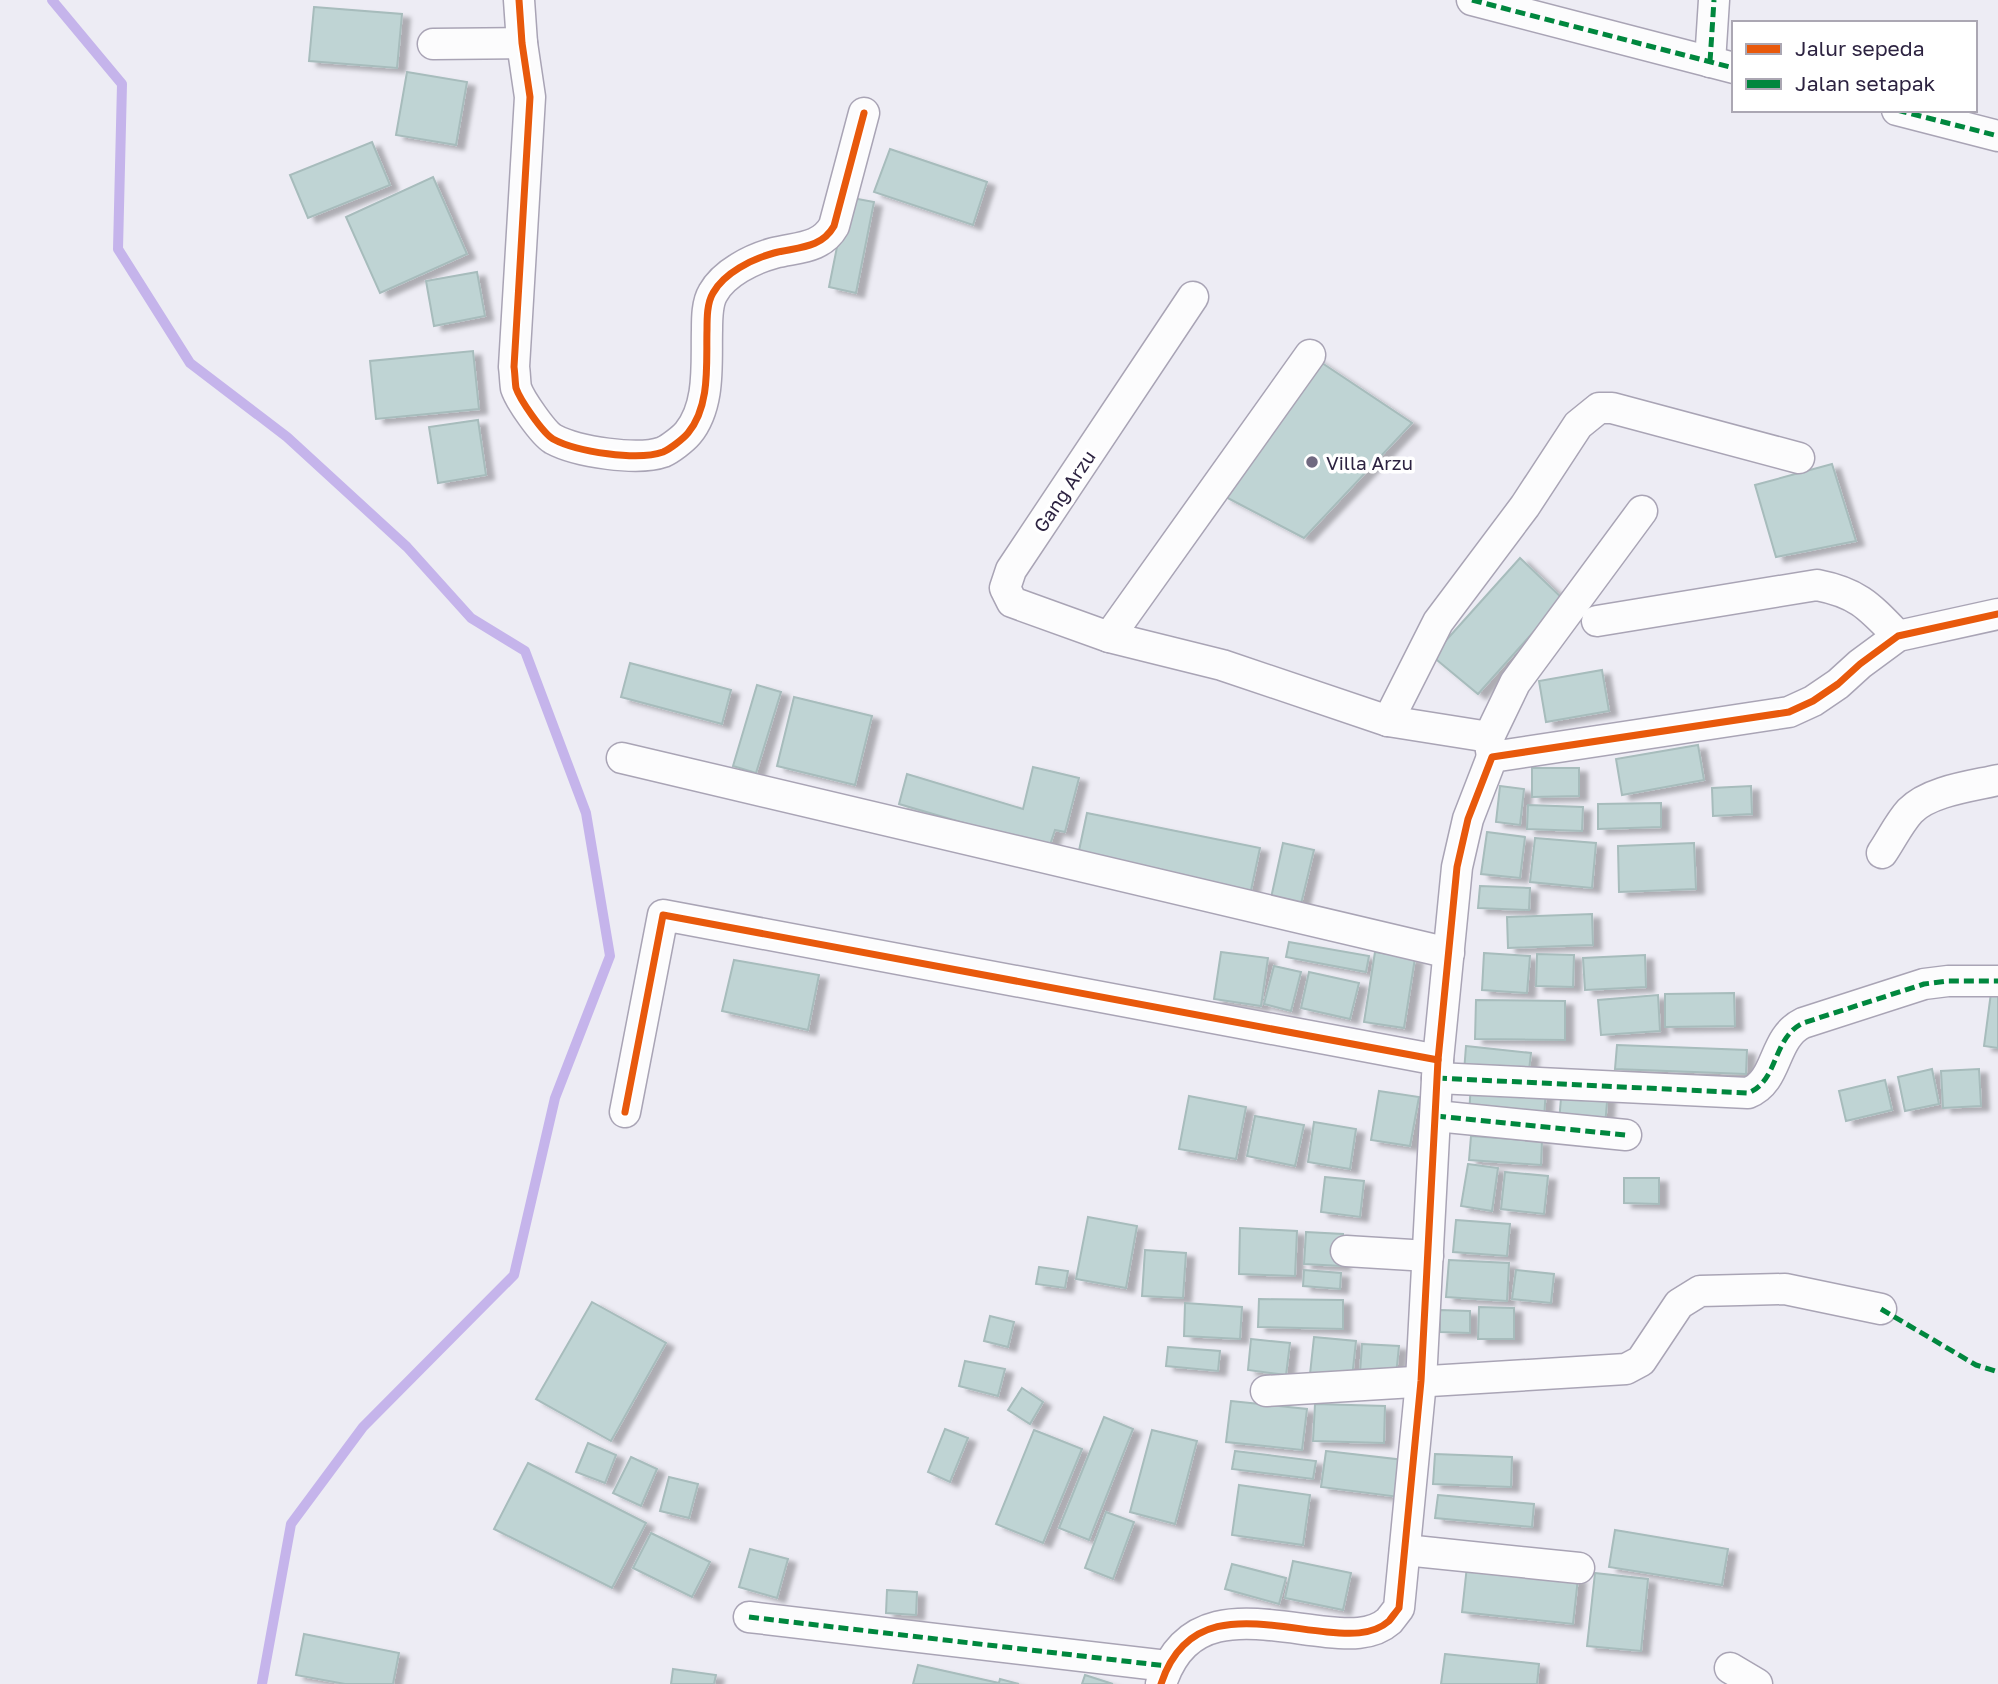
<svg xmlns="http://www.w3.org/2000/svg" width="1998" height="1684" viewBox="0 0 1998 1684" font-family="'Golos Text',sans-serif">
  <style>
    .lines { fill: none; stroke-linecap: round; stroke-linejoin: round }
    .stream { stroke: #c5b4eb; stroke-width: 10 }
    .building { fill: #bfd4d4; stroke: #a7bcbc; stroke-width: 2; filter: url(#shadow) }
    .street-casing { stroke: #a9a4b5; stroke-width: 33 }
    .street { stroke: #fcfcfd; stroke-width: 30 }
    .quiet { stroke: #00873e; stroke-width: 5; stroke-dasharray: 10 5; stroke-linecap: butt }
    .cycleway-casing { stroke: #fff; stroke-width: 11 }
    .cycleway { stroke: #e8590c; stroke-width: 7 }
    .poi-dot { fill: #706980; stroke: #fff; stroke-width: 2.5 }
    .labels { text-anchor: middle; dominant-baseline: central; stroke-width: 7; stroke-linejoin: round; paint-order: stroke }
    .poi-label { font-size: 19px; fill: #2d2341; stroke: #fff; text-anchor: start }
    .street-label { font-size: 19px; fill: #2d2341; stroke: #fff }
  </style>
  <defs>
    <filter id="shadow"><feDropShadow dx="8" dy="4.5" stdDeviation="2" flood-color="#0004"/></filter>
  </defs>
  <rect width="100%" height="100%" fill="#edecf4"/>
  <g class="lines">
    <polyline class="stream" points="52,0 122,84 118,249 190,363 287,437 407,547 471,618 525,651 586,813 610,956 555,1098 514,1275 363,1427 291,1524 262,1684"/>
  </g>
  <g class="building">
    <polygon points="314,7 402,14 397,68 309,61"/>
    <polygon points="407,72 467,82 456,145 396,135"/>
    <polygon points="372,142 390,185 308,218 290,175"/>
    <polygon points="890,149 987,182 973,225 874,192"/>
    <polygon points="433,177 467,254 380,293 346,217"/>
    <polygon points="847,197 874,202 856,293 829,287"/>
    <polygon points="477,272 485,316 434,326 426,281"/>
    <polygon points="473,351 479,409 376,419 370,361"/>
    <polygon points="1310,355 1412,423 1304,538 1224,496"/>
    <polygon points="478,420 486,475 438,483 429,427"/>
    <polygon points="1832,464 1856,541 1776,557 1755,485"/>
    <polygon points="1520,558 1563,599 1478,694 1432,656"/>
    <polygon points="630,663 731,690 722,724 621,697"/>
    <polygon points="1602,670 1609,711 1546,722 1539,681"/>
    <polygon points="757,685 781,692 756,773 733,766"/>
    <polygon points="794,697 872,716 855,785 777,766"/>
    <polygon points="1698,745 1704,780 1622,795 1616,759"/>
    <polygon points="1033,767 1079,778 1065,832 1055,830 1049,848 899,804 907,774 1023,809"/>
    <polygon points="1532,768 1579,768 1579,796 1532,797"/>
    <polygon points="1500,786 1524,789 1520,825 1496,822"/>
    <polygon points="1751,786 1752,814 1713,816 1712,788"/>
    <polygon points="1661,803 1661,827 1598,829 1598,804"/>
    <polygon points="1528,805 1583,807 1582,831 1527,829"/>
    <polygon points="1087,813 1260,848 1250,895 1077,860"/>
    <polygon points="1487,832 1525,837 1520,878 1481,874"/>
    <polygon points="1535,838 1596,843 1592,888 1530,882"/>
    <polygon points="1283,843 1314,850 1301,904 1271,898"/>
    <polygon points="1694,843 1696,889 1619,892 1618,846"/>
    <polygon points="1480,886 1530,888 1529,910 1478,908"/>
    <polygon points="1592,914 1593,945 1508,948 1507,917"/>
    <polygon points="1289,942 1369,956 1366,972 1286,957"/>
    <polygon points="1221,952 1268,958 1261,1006 1214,999"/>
    <polygon points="1375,952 1415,958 1404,1028 1364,1022"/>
    <polygon points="1484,953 1530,956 1527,993 1482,990"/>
    <polygon points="1537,954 1574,955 1573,987 1536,986"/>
    <polygon points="1645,955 1646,987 1585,990 1583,958"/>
    <polygon points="734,960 819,975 808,1030 722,1011"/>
    <polygon points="1274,966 1301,972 1291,1011 1264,1004"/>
    <polygon points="1309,972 1359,983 1350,1019 1301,1008"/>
    <polygon points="1992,985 1998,986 1998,1048 1984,1046"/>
    <polygon points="1734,993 1735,1026 1665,1027 1665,994"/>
    <polygon points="1658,995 1660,1031 1601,1035 1598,1000"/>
    <polygon points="1476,1000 1565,1001 1565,1040 1475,1039"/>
    <polygon points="1617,1045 1747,1050 1746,1074 1615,1069"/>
    <polygon points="1466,1046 1531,1053 1528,1079 1464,1072"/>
    <polygon points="1932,1069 1939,1104 1905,1111 1898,1077"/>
    <polygon points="1979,1069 1981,1106 1943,1108 1941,1071"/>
    <polygon points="1885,1080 1892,1110 1846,1121 1839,1091"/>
    <polygon points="1471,1083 1546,1087 1544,1120 1469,1115"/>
    <polygon points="1562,1086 1608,1090 1605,1126 1559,1122"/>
    <polygon points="1379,1091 1419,1097 1410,1146 1371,1140"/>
    <polygon points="1189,1096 1246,1107 1236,1159 1179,1149"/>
    <polygon points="1255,1116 1304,1125 1295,1166 1247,1156"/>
    <polygon points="1314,1122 1356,1129 1350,1169 1308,1162"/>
    <polygon points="1471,1136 1542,1141 1541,1165 1469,1160"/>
    <polygon points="1468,1164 1498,1168 1492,1211 1461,1206"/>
    <polygon points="1505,1172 1548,1176 1544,1214 1501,1209"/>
    <polygon points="1325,1177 1364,1181 1360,1217 1321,1212"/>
    <polygon points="1624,1178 1659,1178 1659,1204 1624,1203"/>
    <polygon points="1088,1217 1137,1226 1126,1288 1076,1279"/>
    <polygon points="1456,1220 1510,1224 1507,1256 1453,1252"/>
    <polygon points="1240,1228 1297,1231 1295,1276 1239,1274"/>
    <polygon points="1306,1232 1343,1234 1342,1266 1304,1264"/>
    <polygon points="1145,1250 1186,1253 1183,1298 1142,1296"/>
    <polygon points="1449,1260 1509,1263 1507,1301 1446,1297"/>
    <polygon points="1039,1267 1068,1271 1065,1288 1036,1284"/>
    <polygon points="1304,1270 1341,1273 1340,1289 1303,1286"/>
    <polygon points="1516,1270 1554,1274 1551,1303 1512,1299"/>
    <polygon points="1259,1299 1343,1300 1343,1329 1258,1327"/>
    <polygon points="592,1302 666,1343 611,1441 536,1399"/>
    <polygon points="1185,1303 1242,1307 1240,1339 1184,1336"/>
    <polygon points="1479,1307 1514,1308 1514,1339 1478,1339"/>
    <polygon points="1440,1310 1470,1311 1470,1333 1440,1332"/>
    <polygon points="990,1316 1014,1322 1008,1347 984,1341"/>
    <polygon points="1314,1337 1356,1341 1352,1378 1310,1374"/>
    <polygon points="1251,1339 1290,1343 1286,1375 1248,1370"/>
    <polygon points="1362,1344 1399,1346 1396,1375 1360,1373"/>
    <polygon points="1168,1347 1220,1351 1218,1371 1166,1366"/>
    <polygon points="965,1361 1005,1369 998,1396 959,1386"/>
    <polygon points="1022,1388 1043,1402 1030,1424 1008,1410"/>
    <polygon points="1231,1401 1307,1409 1302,1450 1226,1442"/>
    <polygon points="1315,1404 1385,1406 1384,1443 1313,1441"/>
    <polygon points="1104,1417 1133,1429 1089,1540 1059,1528"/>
    <polygon points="945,1429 968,1438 950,1482 928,1472"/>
    <polygon points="1034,1430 1082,1449 1043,1543 996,1524"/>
    <polygon points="1152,1430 1197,1441 1175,1524 1130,1512"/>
    <polygon points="588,1443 616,1455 605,1483 576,1472"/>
    <polygon points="1235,1451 1316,1461 1313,1479 1232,1469"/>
    <polygon points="1326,1451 1404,1460 1399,1497 1321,1487"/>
    <polygon points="1435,1454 1512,1457 1511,1487 1433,1484"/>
    <polygon points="631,1457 657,1469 641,1506 613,1493"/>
    <polygon points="528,1463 646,1523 612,1588 494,1529"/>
    <polygon points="669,1477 698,1484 689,1518 660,1511"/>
    <polygon points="1239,1485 1310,1495 1303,1545 1232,1535"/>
    <polygon points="1438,1495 1534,1504 1532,1527 1435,1518"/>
    <polygon points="1106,1512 1134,1522 1113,1579 1085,1568"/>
    <polygon points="1615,1530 1728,1549 1722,1585 1609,1567"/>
    <polygon points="651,1533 710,1562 692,1597 633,1568"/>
    <polygon points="750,1549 788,1559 777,1598 739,1587"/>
    <polygon points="1293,1561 1351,1573 1343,1610 1285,1598"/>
    <polygon points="1232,1564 1286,1578 1279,1604 1225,1589"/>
    <polygon points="1467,1566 1578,1578 1573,1624 1462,1612"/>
    <polygon points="1595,1573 1648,1579 1641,1651 1587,1646"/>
    <polygon points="887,1590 917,1592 916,1615 886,1613"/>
    <polygon points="304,1634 399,1653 393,1684 345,1684 296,1675"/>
    <polygon points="1445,1654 1539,1664 1537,1684 1441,1684"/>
    <polygon points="918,1665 999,1683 1000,1679 1019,1684 913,1684"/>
    <polygon points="673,1669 716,1675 714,1684 671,1684"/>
    <polygon points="1085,1675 1113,1684 1082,1684"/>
  </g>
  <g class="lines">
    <g class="street-casing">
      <g id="street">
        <path d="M519,0L522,43L530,97L514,367C515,373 515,382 516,388C520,400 543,433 553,439C577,452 638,461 663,452C670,449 683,439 688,433C711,405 706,362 707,330C707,318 707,303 713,293C724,273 752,259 774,253C797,247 821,249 834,226L864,113"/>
        <polyline points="1472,0 1734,68"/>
        <polyline points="433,44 522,43"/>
        <polyline points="1710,62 1714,0"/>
        <polyline points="1897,110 1998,136"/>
        <polyline points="1193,297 1011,570 1005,588 1012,602 1109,637 1222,665 1388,721 1489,737"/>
        <path d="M1597,621L1817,585C1858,593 1869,606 1898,636"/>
        <polyline points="1109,637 1310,355"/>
        <polyline points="1388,721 1438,622 1525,506 1578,425 1599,408 1612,408 1799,458"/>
        <polyline points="1492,757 1489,737 1515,683 1642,511"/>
        <polyline points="622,758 1449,953"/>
        <path d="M1882,853C1891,840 1899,823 1910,811C1929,791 1972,786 1998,780"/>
        <path d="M1437,1078L1748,1093C1779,1081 1772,1038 1803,1023L1924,984L1948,981H1998"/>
        <polyline points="625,1112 663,915 1438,1060"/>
        <polyline points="1436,1116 1626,1135"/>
        <polyline points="1346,1251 1428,1256"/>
        <polyline points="1266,1391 1626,1369 1641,1361 1679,1304 1700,1291 1785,1289 1881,1309"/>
        <polyline points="1405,1550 1579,1568"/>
        <polyline points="749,1617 1167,1666"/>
        <polyline points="1730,1668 1757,1684"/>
        <path d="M1161,1684C1188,1602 1260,1625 1327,1632C1347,1634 1372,1636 1389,1621C1392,1617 1396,1612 1399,1608L1421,1381L1438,1060L1457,867L1468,819L1492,757L1789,712L1813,701L1838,684L1860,664L1898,636L1998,614"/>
      </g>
    </g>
    <use href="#street" class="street"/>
    <g class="quiet">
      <polyline points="1472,0 1734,68"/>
      <polyline points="1710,62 1714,0"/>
      <polyline points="1897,110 1998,136"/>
      <path d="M1437,1078L1748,1093C1779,1081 1772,1038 1803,1023L1924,984L1948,981H1998"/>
      <polyline points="1436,1116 1626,1135"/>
      <polyline points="1881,1309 1976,1365 1998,1372"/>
      <polyline points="749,1617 1167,1666 1165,1672"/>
    </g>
    <g class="cycleway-casing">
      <g id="cycleway">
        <path d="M519,0L522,43L530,97L514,367C515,373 515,382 516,388C520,400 543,433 553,439C577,452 638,461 663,452C670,449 683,439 688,433C711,405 706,362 707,330C707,318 707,303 713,293C724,273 752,259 774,253C797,247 821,249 834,226L864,113"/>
        <polyline points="625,1112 663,915 1438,1060"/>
        <path d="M1161,1684C1188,1602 1260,1625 1327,1632C1347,1634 1372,1636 1389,1621C1392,1617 1396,1612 1399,1608L1421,1381L1438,1060L1457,867L1468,819L1492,757L1789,712L1813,701L1838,684L1860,664L1898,636L1998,614"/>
      </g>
    </g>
    <use href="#cycleway" class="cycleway"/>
  </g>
  <circle class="poi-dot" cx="1312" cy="462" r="7"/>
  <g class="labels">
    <g class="poi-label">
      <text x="1326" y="462">Villa Arzu</text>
    </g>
    <g class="street-label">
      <text transform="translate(1064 491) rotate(-56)">Gang Arzu</text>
    </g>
  </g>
  <rect x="1732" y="21" width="245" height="91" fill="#ffffff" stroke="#aba7b3" stroke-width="2"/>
  <rect x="1746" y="44" width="35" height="10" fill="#e8590c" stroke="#aba7b3" stroke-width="2"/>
  <text x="1795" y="56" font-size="21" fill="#2d2341">Jalur sepeda</text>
  <rect x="1746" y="79" width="35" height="10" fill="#00873e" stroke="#aba7b3" stroke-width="2"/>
  <text x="1795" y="91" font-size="21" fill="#2d2341">Jalan setapak</text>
</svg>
